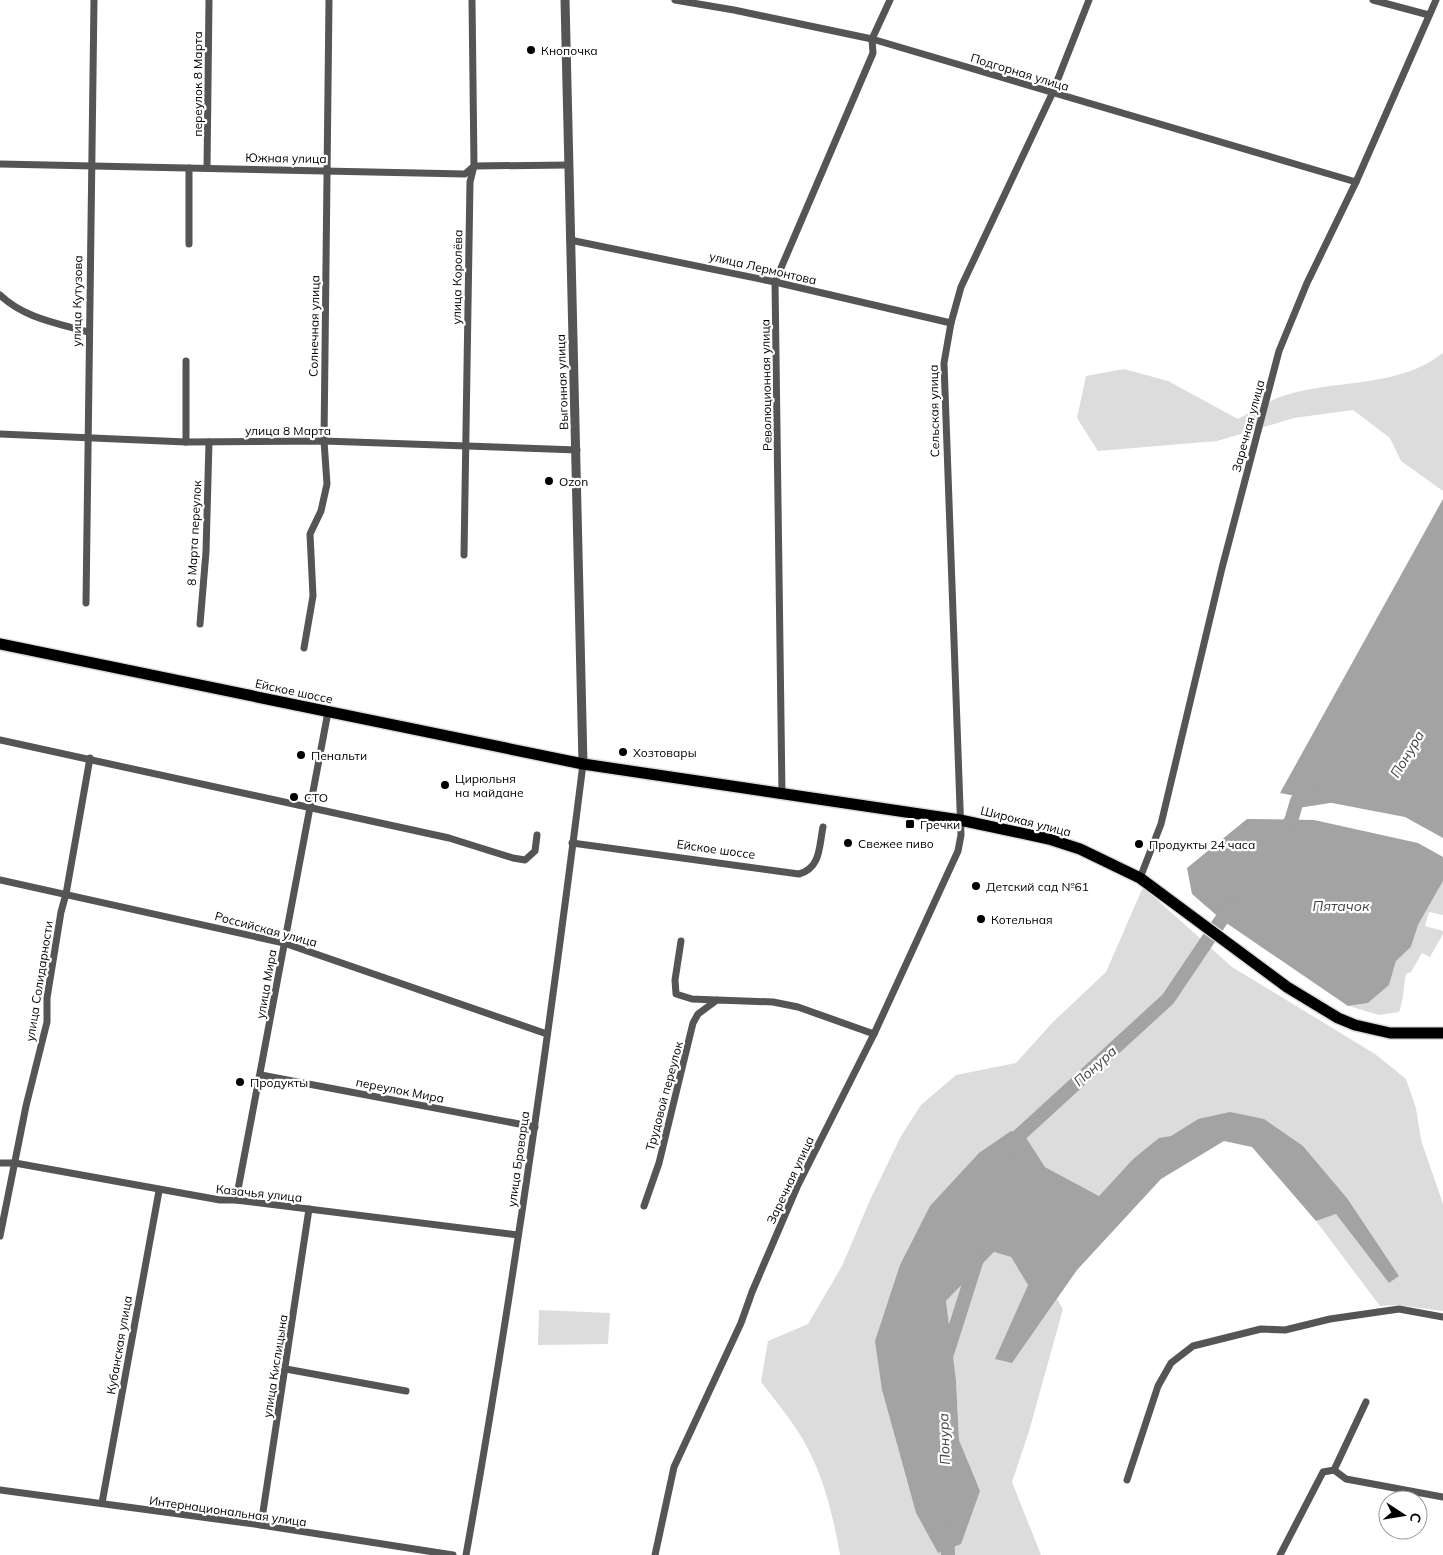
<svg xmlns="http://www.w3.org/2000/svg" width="1443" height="1555" viewBox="0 0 1443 1555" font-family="Mulish,sans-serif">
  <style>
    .green { fill: #dcdcdc }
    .water { fill: #a3a3a3 }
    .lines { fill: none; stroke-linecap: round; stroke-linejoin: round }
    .river { stroke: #a3a3a3; stroke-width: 14 }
    .primary-casing { stroke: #dbdbdb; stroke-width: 14 }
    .minor { stroke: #555; stroke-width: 7 }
    .tertiary { stroke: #555; stroke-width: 9 }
    .primary { stroke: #000; stroke-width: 11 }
    .poi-dot { fill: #000; stroke: #fff; stroke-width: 2 }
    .labels { text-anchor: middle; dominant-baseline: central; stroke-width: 4.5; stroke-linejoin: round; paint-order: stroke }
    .poi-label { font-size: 12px; fill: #000; stroke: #fff; text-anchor: start }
    .street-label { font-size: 12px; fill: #000; stroke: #fff }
    .water-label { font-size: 14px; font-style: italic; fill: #444; stroke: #fff }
  </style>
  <rect width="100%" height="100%" fill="#fff"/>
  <g class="green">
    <path d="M1443,353V491L1401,461L1390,438L1353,410L1294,418L1217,441L1098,451L1077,418L1086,376L1124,369L1168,381L1238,419C1253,411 1269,400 1286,395C1338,379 1399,388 1443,353Z"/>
    <path d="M1443,881V915L1429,912L1425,926L1443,931V934L1430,957L1422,953L1411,972L1406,974C1403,988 1404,999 1399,1012L1379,1015L1349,1006L1368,1003L1389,985L1396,961L1411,947L1418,925Z"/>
    <path d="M1143,887L1232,967L1375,1054L1406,1079L1416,1108L1421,1140L1443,1204V1311L1398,1305L1380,1306L1316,1221L1336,1214L1389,1283L1399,1276L1347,1198L1303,1146L1198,1119L1171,1136L1159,1139L1133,1159L1099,1196L1045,1167L1027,1139L882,1390L916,1513L938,1553L969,1465L959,1440L956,1380L946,1301L994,1252L1011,1257L1028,1285L996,1359L1012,1362L1057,1299L1063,1309L1029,1431L1012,1482L1041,1555H840C833,1515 823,1473 802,1438C790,1418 775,1400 761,1382L768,1341L808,1324L842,1266L870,1200L901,1136L921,1105L956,1075L1016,1063L1053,1022L1106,972Z"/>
    <polygon points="539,1310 610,1313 608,1344 538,1345"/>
  </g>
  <g class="water">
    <polygon points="1443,499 1443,838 1405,817 1280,793"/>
    <polygon points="1247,819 1314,820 1418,843 1443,857 1443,881 1418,925 1411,947 1396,961 1389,985 1368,1003 1348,1006 1222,920 1192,894 1187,868"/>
    <polygon points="1230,1112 1264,1119 1303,1146 1347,1198 1399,1276 1389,1283 1336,1214 1316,1221 1252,1147 1224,1141 1161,1179 1077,1270 1012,1363 995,1359 1028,1285 1011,1257 994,1252 946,1301 956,1380 959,1440 980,1491 961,1544 938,1553 916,1513 882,1390 875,1341 900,1265 930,1206 979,1153 1011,1131 1027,1139 1045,1167 1099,1196 1133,1159 1159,1138 1171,1136 1198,1119"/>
  </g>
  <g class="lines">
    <g class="river">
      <polyline points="1279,835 1291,821 1297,801 1329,796"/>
      <polyline points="1011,1150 1013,1141 1168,999 1232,904"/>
      <polyline points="946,1357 977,1259"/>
      <polyline points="947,1531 948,1555"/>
    </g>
    <g class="primary-casing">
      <polyline id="primary" points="0,644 583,764 960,820 1049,839 1080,849 1140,878 1287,987 1338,1018 1355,1025 1390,1033 1443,1033"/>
    </g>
    <g class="minor">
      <polyline points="675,0 734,10 872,39 1356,182"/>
      <polyline points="1373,0 1429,15"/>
      <polyline points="0,164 465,174 474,166 569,165"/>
      <polyline points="207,168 209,0"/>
      <polyline points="570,240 775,282 951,323"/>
      <polyline points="189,244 189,168"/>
      <path d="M0,295C24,318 57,323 88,332"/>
      <polyline points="186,361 186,442"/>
      <polyline points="0,434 186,442 324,441 577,450"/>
      <polyline points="464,555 470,182 474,166 472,0"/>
      <polyline points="86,603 94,0"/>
      <polyline points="200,624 206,552 209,442"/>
      <polyline points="304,648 313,596 310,534 321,511 327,484 324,441 329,0"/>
      <polyline points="0,740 449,838 513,858 525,860 535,851 537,835"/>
      <polyline points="782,794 775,282 873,53 872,39 890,0"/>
      <path d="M572,843L799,874C821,868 819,846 823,827"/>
      <polyline points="1140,878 1161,824 1222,568 1279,351 1307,283 1356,182 1436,0"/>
      <polyline points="0,880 284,943 547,1034"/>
      <polyline points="681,941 675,980 676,994 692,999 716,1000"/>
      <polyline points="261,1075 535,1127"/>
      <polyline points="0,1163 15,1163 220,1200 236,1200 518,1235"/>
      <polyline points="236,1200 328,712"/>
      <polyline points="644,1206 659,1163 693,1023 698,1014 717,1000 773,1002 798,1007 874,1034"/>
      <polyline points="0,1236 26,1106 47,1022 47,998 61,912 66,894 90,758"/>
      <polyline points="286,1369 406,1391"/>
      <polyline points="1334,1470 1346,1479 1443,1497"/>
      <polyline points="1127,1480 1158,1386 1171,1363 1193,1346 1261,1329 1285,1330 1330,1319 1399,1309 1443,1317"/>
      <polyline points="0,1490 261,1525 453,1555"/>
      <polyline points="102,1503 159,1191"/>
      <polyline points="261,1525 309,1209"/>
      <path d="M466,1555C513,1293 550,1028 583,764"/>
      <polyline points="655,1555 674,1467 741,1323 752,1292 797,1187 874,1034 958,851 961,835 944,363 951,323 961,287 1052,94 1089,0"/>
      <polyline points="1280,1555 1323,1472 1334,1470 1366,1402"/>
    </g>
    <polyline class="tertiary" points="565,0 583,764"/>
    <use href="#primary" class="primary"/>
  </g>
  <g class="poi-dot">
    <circle cx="531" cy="50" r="5"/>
    <circle cx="549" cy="481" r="5"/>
    <circle cx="623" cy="752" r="5"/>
    <circle cx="301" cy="755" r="5"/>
    <circle cx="445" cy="785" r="5"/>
    <circle cx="294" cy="797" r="5"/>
    <rect x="905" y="819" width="10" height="10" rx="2.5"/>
    <circle cx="848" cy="843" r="5"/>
    <circle cx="1139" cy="844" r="5"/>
    <circle cx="976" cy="886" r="5"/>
    <circle cx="981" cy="919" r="5"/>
    <circle cx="240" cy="1082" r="5"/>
  </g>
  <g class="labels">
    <g class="poi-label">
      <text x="541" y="50">Кнопочка</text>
      <text x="559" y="481">Ozon</text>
      <text x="633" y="752">Хозтовары</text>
      <text x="311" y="755">Пенальти</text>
      <text x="455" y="778">Цирюльня<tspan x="455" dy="14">на майдане</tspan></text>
      <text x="304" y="797">СТО</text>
      <text x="920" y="824">Гречки</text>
      <text x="858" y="843">Свежее пиво</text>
      <text x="1149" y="844">Продукты 24 часа</text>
      <text x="986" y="886">Детский сад №61</text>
      <text x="991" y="919">Котельная</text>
      <text x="250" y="1082">Продукты</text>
    </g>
    <g class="street-label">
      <text transform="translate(1020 72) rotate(17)">Подгорная улица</text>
      <text transform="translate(197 84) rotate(-90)">переулок 8 Марта</text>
      <text transform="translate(286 158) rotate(1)">Южная улица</text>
      <text transform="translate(763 268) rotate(13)">улица Лермонтова</text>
      <text transform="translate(457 277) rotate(-89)">улица Королёва</text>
      <text transform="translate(77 301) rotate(-89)">улица Кутузова</text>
      <text transform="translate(314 326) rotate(-89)">Солнечная улица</text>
      <text transform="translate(562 382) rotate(-92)">Выгонная улица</text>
      <text transform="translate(766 385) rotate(-91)">Революционная улица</text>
      <text transform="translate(934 411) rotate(-91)">Сельская улица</text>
      <text transform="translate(1248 426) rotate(-75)">Заречная улица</text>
      <text x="288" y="430">улица 8 Марта</text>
      <text transform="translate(194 533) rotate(-87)">8 Марта переулок</text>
      <text transform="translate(294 691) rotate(12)">Ейское шоссе</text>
      <text transform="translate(1026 821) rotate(14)">Широкая улица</text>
      <text transform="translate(716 849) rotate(8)">Ейское шоссе</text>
      <text transform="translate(266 929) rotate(15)">Российская улица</text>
      <text transform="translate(39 981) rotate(-81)">улица Солидарности</text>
      <text transform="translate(266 984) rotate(-80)">улица Мира</text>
      <text transform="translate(400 1090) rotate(11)">переулок Мира</text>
      <text transform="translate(664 1096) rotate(-75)">Трудовой переулок</text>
      <text transform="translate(518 1159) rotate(-82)">улица Броварца</text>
      <text transform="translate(790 1180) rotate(-65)">Заречная улица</text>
      <text transform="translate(259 1193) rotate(6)">Казачья улица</text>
      <text transform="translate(119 1345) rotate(-80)">Кубанская улица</text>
      <text transform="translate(275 1366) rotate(-81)">улица Кислицына</text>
      <text transform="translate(228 1511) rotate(8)">Интернациональная улица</text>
    </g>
    <g class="water-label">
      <text transform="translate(1407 754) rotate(-59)">Понура</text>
      <text x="1341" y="906">Пятачок</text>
      <text transform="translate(1095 1066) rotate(-42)">Понура</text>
      <text transform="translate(944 1439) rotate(-92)">Понура</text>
    </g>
  </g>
  <g transform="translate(1403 1515) rotate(102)"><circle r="24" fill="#ffffff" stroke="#999999"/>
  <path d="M0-4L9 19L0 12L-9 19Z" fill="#000000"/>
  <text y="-8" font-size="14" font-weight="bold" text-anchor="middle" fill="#000000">С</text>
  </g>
</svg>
